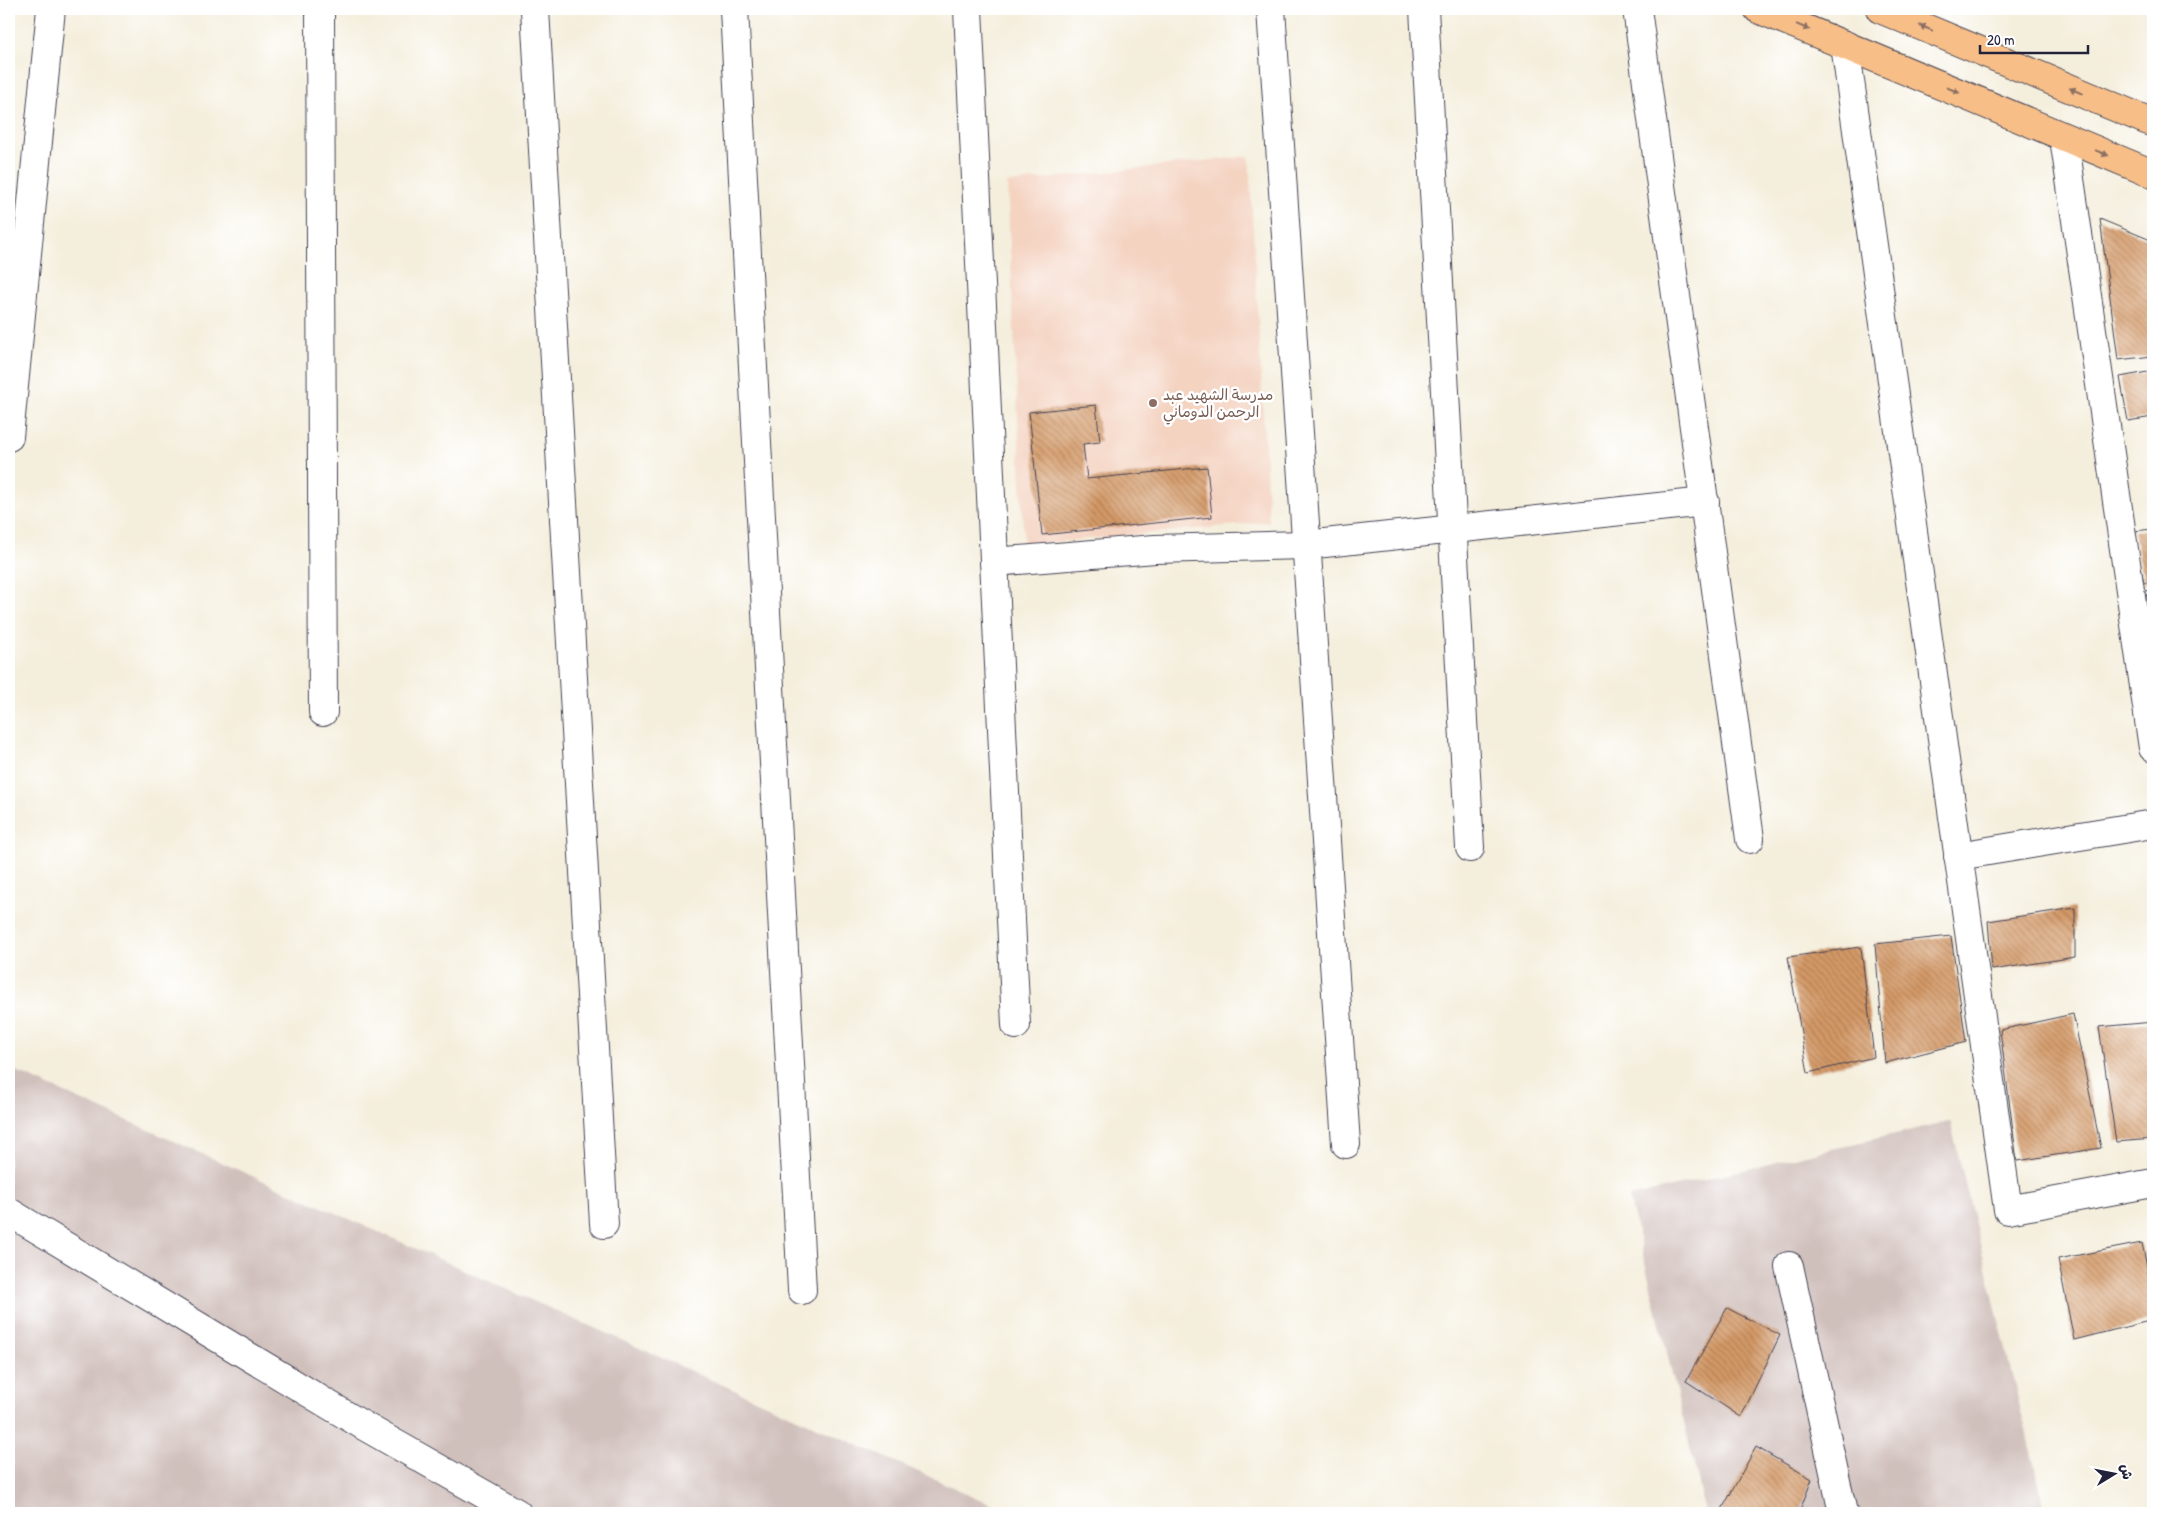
<svg xmlns="http://www.w3.org/2000/svg" width="2162" height="1522" viewBox="0 0 2162 1522" font-family="'Patrick Hand','Playpen Sans Arabic',sans-serif">
  <style>
    .built { fill: #f4d3c1 }
    .railway { fill: #d0c0bc }
    .building { fill: url(#building-back-hatch) }
    .lines { fill: none; stroke-linecap: round; stroke-linejoin: round }
    .minor-casing { stroke: #424153; stroke-width: 30 }
    .major-casing { stroke: #424153; stroke-width: 30 }
    .minor { stroke: #fff; stroke-width: 28 }
    .major { stroke: #f7be88; stroke-width: 28 }
    .oneway { fill: #8c7062 }
    .education-dot { fill: #8d6e63; stroke: #fff; stroke-width: 2 }
    .labels { text-anchor: middle; dominant-baseline: central; stroke-width: 5; stroke-linejoin: round; paint-order: stroke }
    .education-label { font-size: 15px; fill: #785e54; stroke: #fff; text-anchor: start }
  </style>
  <defs>
    <pattern id="building-back-hatch" width="6" height="6" patternUnits="userSpaceOnUse" patternTransform="scale(1.25)"><rect width="6" height="6" fill="#d49966"/><path d="M-1 5l2 2M0 0l6 6M5-1l2 2" fill="none" stroke="#ac7c55"/></pattern>
  </defs>
  <rect width="100%" height="100%" fill="#fff"/>
  <filter id="ink" filterUnits="userSpaceOnUse"><feTurbulence type="fractalNoise" baseFrequency=".02" numOctaves="2"/><feDisplacementMap in="SourceGraphic" scale="10" xChannelSelector="R" yChannelSelector="G"/><feConvolveMatrix kernelMatrix="1 2 1 2 8 2 1 2 1" color-interpolation-filters="sRGB"/></filter>
  <filter id="wash" filterUnits="userSpaceOnUse"><feTurbulence type="fractalNoise" baseFrequency=".0096" numOctaves="4" result="noise"/><feDisplacementMap in="SourceGraphic" scale="20" xChannelSelector="R" yChannelSelector="G"/><feGaussianBlur stdDeviation="1.12" result="paint"/><feColorMatrix in="noise" values="0 0 0 0 0 0 0 0 0 0 0 0 0 0 0 0 0 1.4 0 .05"/><feComposite in="paint" operator="in"/></filter>
  <g filter="url(#wash)">
    <rect width="100%" height="100%" fill="#f4eedc"/>
    <polygon class="built" points="1249,156 1269,522 1024,545 1007,183"/>
    <g class="railway">
      <polygon points="9,1068 1011,1513 9,1513"/>
      <polygon points="1950,1121 2046,1513 1706,1513 1629,1197"/>
    </g>
    <g id="blocks">
      <g class="building">
        <polygon points="2100,219 2153,241 2153,356 2118,360"/>
        <polygon points="2153,371 2153,417 2128,421 2120,377"/>
        <polygon points="1096,405 1100,442 1083,444 1087,479 1207,467 1212,517 1042,535 1029,412"/>
        <polygon points="2153,529 2153,582 2144,583 2134,531"/>
        <polygon points="2153,589 2153,631 2152,631 2146,591"/>
        <polygon points="2075,908 2075,957 1992,970 1988,921"/>
        <polygon points="1951,936 1966,1042 1885,1063 1875,944"/>
        <polygon points="1861,947 1874,1057 1808,1073 1788,957"/>
        <polygon points="2073,1014 2101,1148 2017,1161 2000,1030"/>
        <polygon points="2153,1022 2153,1139 2116,1142 2099,1027"/>
        <polygon points="2142,1243 2153,1295 2153,1320 2074,1340 2058,1259"/>
        <polygon points="1727,1308 1780,1335 1741,1417 1686,1381"/>
        <polygon points="1756,1447 1812,1479 1799,1513 1720,1513"/>
      </g>
    </g>
  </g>
  <g filter="url(#ink)">
    <use href="#blocks" fill-opacity="0" stroke="#424153" stroke-width="1"/>
    <g class="lines">
      <g class="minor-casing">
        <g id="minor">
          <polyline points="320,9 323,712"/>
          <polyline points="535,9 604,1224"/>
          <polyline points="734,9 802,1290"/>
          <polyline points="968,9 1016,1025"/>
          <polyline points="1271,9 1346,1144"/>
          <polyline points="1424,9 1470,848"/>
          <polyline points="1637,9 1750,839"/>
          <polyline points="1845,45 2008,1210 2153,1183"/>
          <polyline points="2064,138 2153,748"/>
          <polyline points="9,437 51,9"/>
          <polyline points="994,562 1155,549 1306,545 1705,502"/>
          <polyline points="1958,856 2153,824"/>
          <polyline points="9,1212 364,1426 517,1513"/>
          <polyline points="1789,1266 1843,1513"/>
        </g>
      </g>
      <g class="major-casing">
        <g id="major">
          <polyline points="1758,9 2153,174"/>
          <polyline points="1880,9 2153,123"/>
        </g>
      </g>
      <use href="#minor" class="minor"/>
      <use href="#major" class="major"/>
    </g>
    <defs><path id="oneway-solid" d="M-6-.8H1V-3.2L6.5 0L1 3.2V.8H-6Z" transform="scale(1.25)"/></defs>
    <g class="oneway">
      <use href="#oneway-solid" transform="translate(1803 27) rotate(22)"/>
      <use href="#oneway-solid" transform="translate(1926 28) rotate(-157)"/>
      <use href="#oneway-solid" transform="translate(1953 90) rotate(23)"/>
      <use href="#oneway-solid" transform="translate(2076 91) rotate(-157)"/>
      <use href="#oneway-solid" transform="translate(2102 153) rotate(22)"/>
    </g>
  </g>
  <circle class="education-dot" cx="1153" cy="403" r="5"/>
  <g class="labels">
    <g class="education-label">
      <text x="1163" y="394">مدرسة الشهيد عبد<tspan x="1163" dy="17">الرحمن الدوماني</tspan></text>
    </g>
  </g>
  <rect width="2162" height="1522" fill="none" stroke="#fff" stroke-width="30"/>
  <g transform="translate(2114 1474) rotate(80)" stroke="#ffffff" stroke-width="4" paint-order="stroke">
  <path d="M0-4L9 19L0 12L-9 19Z" fill="#22223b"/>
  <text y="-8" font-size="14" font-weight="bold" text-anchor="middle" fill="#22223b">ش</text>
  </g>
  <path d="M1980 45v8h108v-8" fill="none" stroke="#22223b" stroke-width="2.5"/>
  <text x="1987" y="45" font-size="15" fill="#22223b" stroke="#ffffff" stroke-width="4" paint-order="stroke">20 m</text>
</svg>
